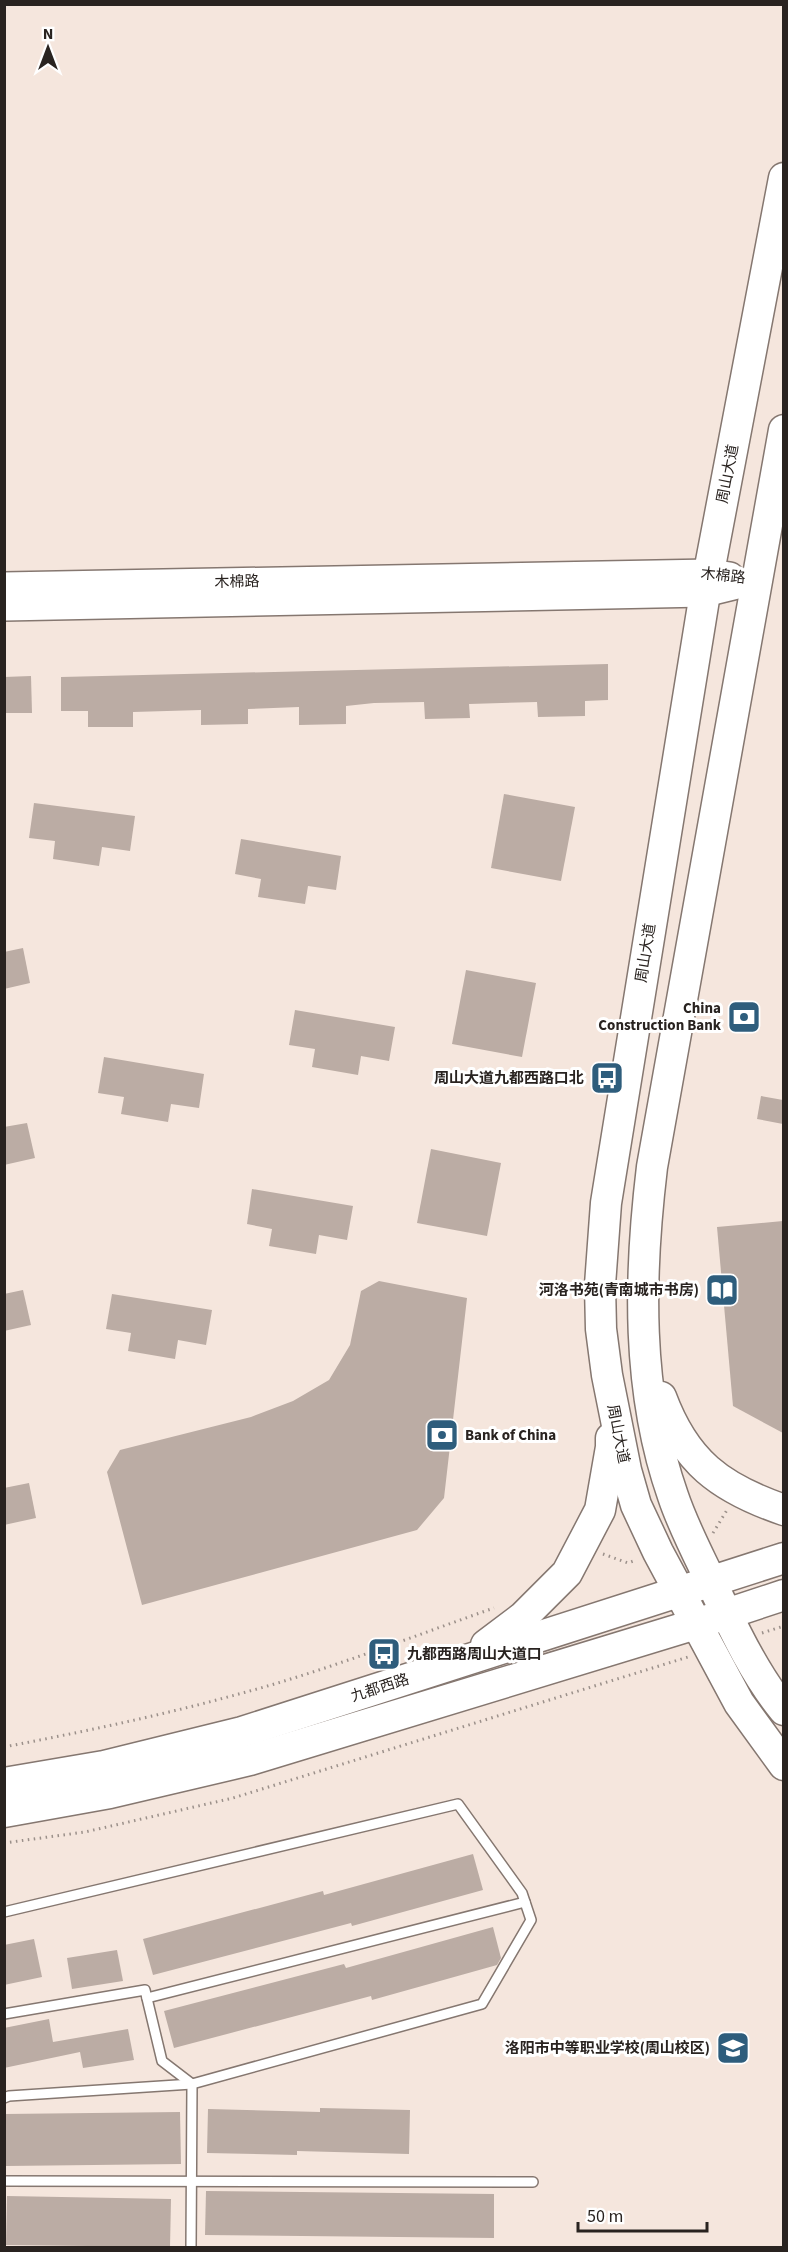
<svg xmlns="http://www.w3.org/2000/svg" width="788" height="2252" viewBox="0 0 788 2252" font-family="'Source Sans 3','Noto Sans SC',sans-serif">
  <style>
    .building { fill: #bbaca4 }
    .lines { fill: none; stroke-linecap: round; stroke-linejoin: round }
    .lane-casing { stroke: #857770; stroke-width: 12 }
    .secondary-casing { stroke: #857770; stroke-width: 30 }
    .primary-casing { stroke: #857770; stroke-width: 33 }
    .path { stroke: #9b908a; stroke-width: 3; stroke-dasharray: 1.5 4.5; stroke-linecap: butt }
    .lane { stroke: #fff; stroke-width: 9 }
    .secondary { stroke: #fff; stroke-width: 27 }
    .primary { stroke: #fff; stroke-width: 30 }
    .labels { text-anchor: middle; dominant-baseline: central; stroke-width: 6; stroke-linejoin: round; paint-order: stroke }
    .street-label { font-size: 15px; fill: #292320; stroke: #fff }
    .poi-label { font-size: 15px; font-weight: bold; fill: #292320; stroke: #fff; text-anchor: end }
  </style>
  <rect width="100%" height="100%" fill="#f5e6dd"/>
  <g class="building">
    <polygon points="608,664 608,700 585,701 585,716 538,717 537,702 469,704 470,718 425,719 424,702 374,703 346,706 346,724 299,725 299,707 248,709 248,724 201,725 201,710 133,712 133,727 88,727 88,711 61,711 61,677"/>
    <polygon points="31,676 32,713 4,713 4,677"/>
    <polygon points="504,794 575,807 561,881 491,868"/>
    <polygon points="34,803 135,816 130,851 102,847 99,866 53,859 55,841 29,838"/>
    <polygon points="241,839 341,856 336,890 308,886 305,904 258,897 261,879 235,874"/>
    <polygon points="23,948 30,983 4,989 4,952"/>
    <polygon points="466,970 536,983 522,1057 452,1044"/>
    <polygon points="295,1010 395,1027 389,1061 361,1056 358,1075 312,1067 315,1049 289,1045"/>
    <polygon points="104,1057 204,1074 199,1108 171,1104 168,1122 121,1114 124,1097 98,1093"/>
    <polygon points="761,1096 783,1100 783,1124 757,1119"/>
    <polygon points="27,1123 35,1158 4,1165 4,1127"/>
    <polygon points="431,1149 501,1163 487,1236 417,1223"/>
    <polygon points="252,1189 353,1206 347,1240 319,1235 316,1254 269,1246 272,1229 247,1224"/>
    <polygon points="783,1221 783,1433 733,1406 717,1227"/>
    <polygon points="379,1281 467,1298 444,1498 417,1530 142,1605 107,1472 120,1450 251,1417 293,1401 329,1380 350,1345 361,1291"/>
    <polygon points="23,1290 31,1325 4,1331 4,1294"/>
    <polygon points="112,1294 212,1310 206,1345 178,1340 175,1359 128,1351 131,1333 106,1329"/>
    <polygon points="29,1483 36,1518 4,1525 4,1488"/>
    <polygon points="473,1854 483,1890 352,1926 351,1923 153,1975 143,1939 323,1891 324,1895"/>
    <polygon points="493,1927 501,1958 497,1965 372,2000 371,1996 174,2048 164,2011 344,1964 346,1968"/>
    <polygon points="34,1939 42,1977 4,1985 4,1945"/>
    <polygon points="117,1950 123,1981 72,1989 67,1958"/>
    <polygon points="49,2019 53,2042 128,2029 134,2060 83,2068 80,2052 4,2068 4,2028"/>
    <polygon points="320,2108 410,2110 409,2154 297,2151 297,2155 207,2153 208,2109 320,2112"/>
    <polygon points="180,2112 181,2164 6,2166 5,2114"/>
    <polygon points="206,2191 494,2194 494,2238 205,2235"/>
    <polygon points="7,2196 171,2199 170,2247 6,2245"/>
  </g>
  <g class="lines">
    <g class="lane-casing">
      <g id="lane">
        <polyline points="4,1912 458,1804 522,1893 531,1920 482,2004 192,2084 9,2096 4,2098"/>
        <polyline points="147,1998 525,1902"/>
        <polyline points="4,2014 145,1990 162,2061 192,2084 191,2248"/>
        <polyline points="4,2181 533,2182"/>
      </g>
    </g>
    <g class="secondary-casing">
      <g id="secondary">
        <polyline points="4,586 710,573 730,576"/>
        <polyline points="4,607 705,593 758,580"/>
      </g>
    </g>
    <g class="primary-casing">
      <g id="primary">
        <polyline points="784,178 705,593 606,1203 600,1285 601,1329 607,1375 626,1470 636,1505 658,1552 739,1703 784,1765"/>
        <path d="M784,430L652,1167C639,1275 636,1391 673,1496C684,1529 701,1560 716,1592C735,1632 756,1676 784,1710"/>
        <path d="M661,1397C685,1462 720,1488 784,1510"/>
        <polyline points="486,1645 523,1617 567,1573 600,1510 611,1447 611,1438"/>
        <polyline points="4,1783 104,1766 242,1732 784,1558"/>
        <polyline points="4,1812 110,1793 250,1760 696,1624 784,1595"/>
      </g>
    </g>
    <g class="path">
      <polyline points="713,1533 727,1510"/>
      <polyline points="603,1554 628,1563 636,1560"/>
      <polyline points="762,1633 784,1626"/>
      <path d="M4,1747C82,1732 159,1716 235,1695C323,1672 408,1638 494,1608"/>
      <polyline points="4,1843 85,1832 233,1798 688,1657"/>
    </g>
    <use href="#lane" class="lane"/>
    <use href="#secondary" class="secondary"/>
    <use href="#primary" class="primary"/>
  </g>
  <defs>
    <g id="bank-square" transform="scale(1.725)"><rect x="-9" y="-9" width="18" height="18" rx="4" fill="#2e5d7c" stroke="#fff"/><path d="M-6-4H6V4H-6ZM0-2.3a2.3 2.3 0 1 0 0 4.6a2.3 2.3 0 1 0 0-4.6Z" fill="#fff"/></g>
    <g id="bus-square" transform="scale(1.725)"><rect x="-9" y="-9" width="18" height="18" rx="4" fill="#2e5d7c" stroke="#fff"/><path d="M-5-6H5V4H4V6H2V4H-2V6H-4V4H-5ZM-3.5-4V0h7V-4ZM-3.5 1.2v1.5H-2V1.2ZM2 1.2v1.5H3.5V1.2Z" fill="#fff"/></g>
    <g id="library-square" transform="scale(1.725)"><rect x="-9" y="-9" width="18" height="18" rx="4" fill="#2e5d7c" stroke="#fff"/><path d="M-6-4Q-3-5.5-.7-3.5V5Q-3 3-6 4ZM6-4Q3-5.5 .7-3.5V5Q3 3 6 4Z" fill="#fff"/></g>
    <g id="school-square" transform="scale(1.725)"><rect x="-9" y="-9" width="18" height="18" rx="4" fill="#2e5d7c" stroke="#fff"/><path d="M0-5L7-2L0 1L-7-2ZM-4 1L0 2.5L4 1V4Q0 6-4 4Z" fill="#fff"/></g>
  </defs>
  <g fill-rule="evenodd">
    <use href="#bank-square" x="744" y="1017"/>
    <use href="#bus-square" x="607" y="1078"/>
    <use href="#library-square" x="722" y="1290"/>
    <use href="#bank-square" x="442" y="1435"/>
    <use href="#bus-square" x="384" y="1654"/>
    <use href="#school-square" x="733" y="2048"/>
  </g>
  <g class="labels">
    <g class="street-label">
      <text transform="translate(728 474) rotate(-79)">周山大道</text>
      <text transform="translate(723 576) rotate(6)">木棉路</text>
      <text transform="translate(237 582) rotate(-1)">木棉路</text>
      <text transform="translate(646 953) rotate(-81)">周山大道</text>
      <text transform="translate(618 1434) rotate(79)">周山大道</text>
      <text transform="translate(380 1688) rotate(-18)">九都西路</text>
    </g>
    <g class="poi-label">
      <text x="721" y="1008">China<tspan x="721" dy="17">Construction Bank</tspan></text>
      <text x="584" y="1078">周山大道九都西路口北</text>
      <text x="699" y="1290">河洛书苑(青南城市书房)</text>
      <text x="465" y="1435" text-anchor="start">Bank of China</text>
      <text x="407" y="1654" text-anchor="start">九都西路周山大道口</text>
      <text x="710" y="2048">洛阳市中等职业学校(周山校区)</text>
    </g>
  </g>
  <rect width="788" height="2252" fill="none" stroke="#292320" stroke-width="12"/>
  <g transform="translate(48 48)" stroke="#ffffff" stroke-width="4.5" paint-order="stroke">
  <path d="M0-4.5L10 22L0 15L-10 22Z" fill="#292320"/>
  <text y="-9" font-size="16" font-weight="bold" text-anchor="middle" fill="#292320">N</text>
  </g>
  <path d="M578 2222v9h129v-9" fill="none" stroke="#292320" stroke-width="3"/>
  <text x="587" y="2222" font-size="18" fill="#292320" stroke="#ffffff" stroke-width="4.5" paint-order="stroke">50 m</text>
</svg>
